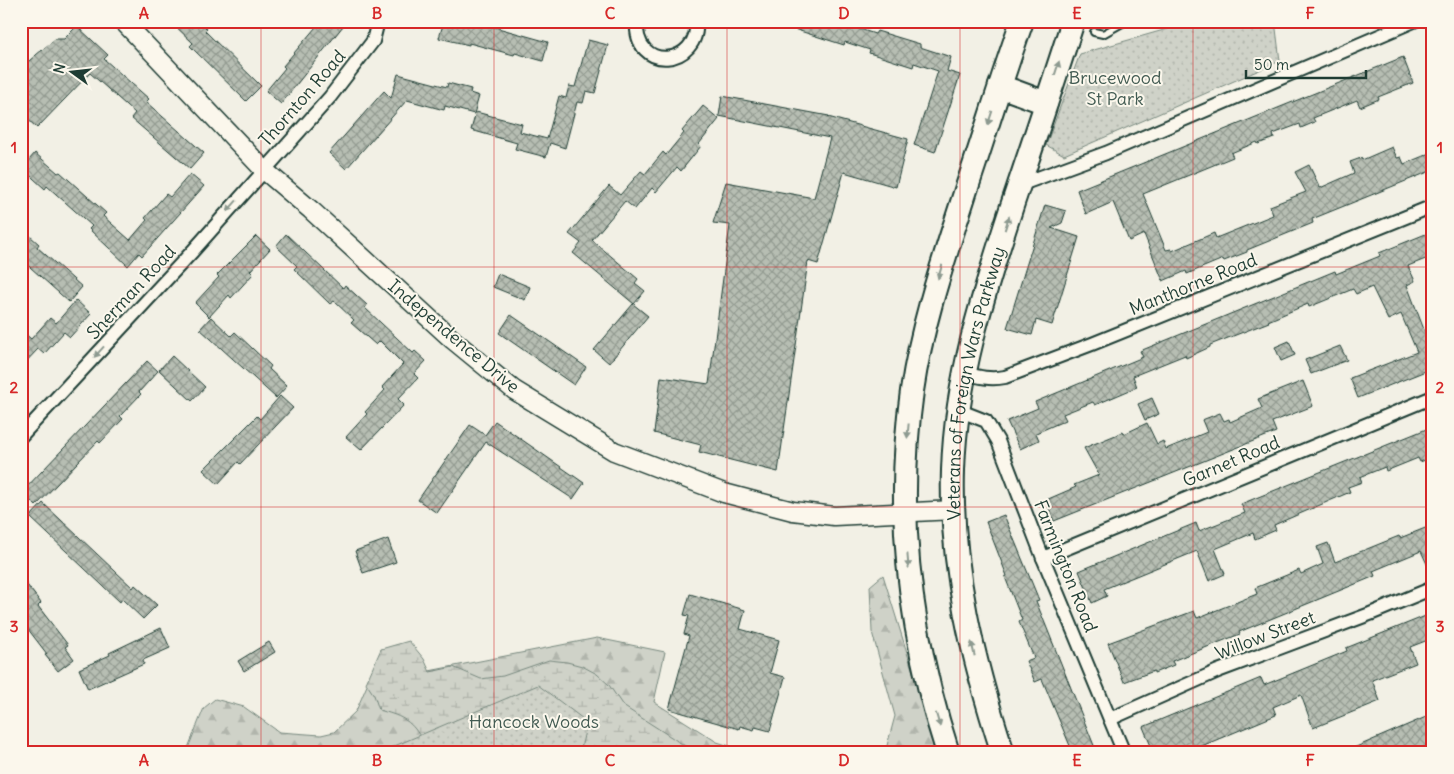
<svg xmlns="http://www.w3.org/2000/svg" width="1454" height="774" viewBox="0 0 1454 774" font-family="Delius,sans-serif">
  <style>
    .forest { fill: url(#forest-firs); stroke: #77887e }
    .wetland { fill: url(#wetland-marsh); stroke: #77887e }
    .park { fill: url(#park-dots); stroke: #77887e }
    .building { fill: url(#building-cross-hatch); stroke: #1f3d34 }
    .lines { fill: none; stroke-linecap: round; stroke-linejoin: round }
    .lane-casing { stroke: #1f3d34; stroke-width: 10 }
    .street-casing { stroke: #1f3d34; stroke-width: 16 }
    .secondary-casing { stroke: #1f3d34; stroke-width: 21 }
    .highway-casing { stroke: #1f3d34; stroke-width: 26 }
    .lane { stroke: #fbf7ec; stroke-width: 6 }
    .street { stroke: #fbf7ec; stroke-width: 12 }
    .secondary { stroke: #fbf7ec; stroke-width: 18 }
    .highway { stroke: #fbf7ec; stroke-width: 22 }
    .oneway { fill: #8d9a90 }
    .grid { fill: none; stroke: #d62828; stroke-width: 1; stroke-opacity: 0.55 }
    .labels { text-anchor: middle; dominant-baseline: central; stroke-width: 4; stroke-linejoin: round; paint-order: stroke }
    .park-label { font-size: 18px; fill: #425b52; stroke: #fbf7ec }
    .street-label { font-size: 18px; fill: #1f3d34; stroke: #fbf7ec }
    .neatline { fill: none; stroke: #d62828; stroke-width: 2 }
    .grid-label { font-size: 16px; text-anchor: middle; font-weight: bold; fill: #d62828 }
  </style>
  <defs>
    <pattern id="forest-firs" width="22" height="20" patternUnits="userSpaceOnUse" patternTransform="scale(1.25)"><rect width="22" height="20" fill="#cfd2c8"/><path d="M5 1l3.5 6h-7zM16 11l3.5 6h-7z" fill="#b1b5ac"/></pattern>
    <pattern id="wetland-marsh" width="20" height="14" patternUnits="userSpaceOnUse" patternTransform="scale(1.25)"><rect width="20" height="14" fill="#cfd2c8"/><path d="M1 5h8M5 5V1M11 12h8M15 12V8" fill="none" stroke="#b1b5ac"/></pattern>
    <pattern id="park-dots" width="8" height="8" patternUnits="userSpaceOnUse" patternTransform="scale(1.25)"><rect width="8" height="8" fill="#cfd2c8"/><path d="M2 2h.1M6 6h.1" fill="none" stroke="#b1b5ac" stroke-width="1.8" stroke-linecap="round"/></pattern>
    <pattern id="building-cross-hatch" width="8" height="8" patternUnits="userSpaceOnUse" patternTransform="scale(1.25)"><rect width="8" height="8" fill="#b7beb3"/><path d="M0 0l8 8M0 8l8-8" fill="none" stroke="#949c92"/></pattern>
  </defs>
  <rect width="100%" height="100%" fill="#f2f0e5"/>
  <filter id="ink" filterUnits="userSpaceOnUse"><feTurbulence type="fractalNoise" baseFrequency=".02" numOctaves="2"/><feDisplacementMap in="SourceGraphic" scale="10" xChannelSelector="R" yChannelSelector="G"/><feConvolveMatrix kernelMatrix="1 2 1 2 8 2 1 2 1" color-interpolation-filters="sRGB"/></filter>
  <g filter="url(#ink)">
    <g class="forest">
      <polygon points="883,575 938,753 885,753 895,716 872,632 870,586"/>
      <polygon points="597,638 665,652 654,702 717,742 752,753 186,753 204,708 215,699 244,707 279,732 321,735 334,732 356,711 368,683"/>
    </g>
    <path class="wetland" d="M409,641L424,659L430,672L453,667L481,679L503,676L549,660L567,662L582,666L597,674L609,685L623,706L696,753H413L421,738C410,719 400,716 379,710L374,695L366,683L381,649Z"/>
    <g class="park">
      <polygon points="1178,21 1275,21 1280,61 1064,155 1046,145 1080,54 1174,27"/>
      <polygon points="538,685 587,722 580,753 378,753"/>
    </g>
    <g class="building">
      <polygon points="170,21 200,21 207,29 205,31 261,86 246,101 190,46 193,43"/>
      <polygon points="321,21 347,21 281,104 266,91 285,68 283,66"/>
      <polygon points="444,21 457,21 470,25 473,21 548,42 543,61 515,53 514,55 469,43 469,45 439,38"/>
      <polygon points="779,21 835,21 875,34 877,31 920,44 920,47 951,57 947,71 960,75 935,152 914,145 938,71 914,63 913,67 869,53 870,50 845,42 844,45 778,24"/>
      <polygon points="77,26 108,55 104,59 149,99 146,102 204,153 190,169 131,118 135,113 90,73 37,128 21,113 21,77 23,66 55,39 64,39"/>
      <polygon points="588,40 608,45 595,93 586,91 583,103 577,102 565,148 550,143 546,157 515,149 517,143 471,130 476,112 522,124 520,132 547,139 559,96 566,98 569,86 575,87"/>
      <polygon points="1403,57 1413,83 1378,97 1379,99 1360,107 1357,100 1313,118 1315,122 1301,128 1300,124 1273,134 1274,138 1258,144 1257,142 1231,153 1233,157 1143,194 1166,250 1171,249 1172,251 1214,233 1216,238 1273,215 1270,206 1306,192 1295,172 1309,165 1320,188 1354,173 1350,162 1361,158 1362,160 1392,147 1397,158 1401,157 1404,164 1433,152 1433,170 1312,219 1313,223 1247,250 1247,252 1224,261 1223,259 1187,274 1186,271 1163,281 1144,234 1129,241 1113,202 1086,214 1077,190"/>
      <polygon points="398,74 447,87 448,83 471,89 470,93 479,96 474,114 445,106 444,110 407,100 346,169 329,153 384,91 391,98"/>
      <polygon points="722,96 829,116 828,117 908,139 896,187 844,172 818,264 808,261 778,472 699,452 701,445 654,433 661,377 709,384 730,225 713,223 726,182 814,198 830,138 719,116"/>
      <polygon points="703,106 719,119 699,144 701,146 681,171 677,167 656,192 652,188 635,209 625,201 592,240 638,279 635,283 645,291 634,304 573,253 581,243 569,234 609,186 620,195 641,171 645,174 663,152 666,155 684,133 682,131"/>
      <polygon points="35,153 58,173 60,172 106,213 103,216 130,240 147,220 145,218 166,194 170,197 190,174 204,186 142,256 139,253 128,266 89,229 92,226 47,186 45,189 22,168"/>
      <polygon points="1045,205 1066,211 1062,223 1051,228 1079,237 1052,325 1036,320 1032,335 1007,328"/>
      <polygon points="21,228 39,244 37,247 82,287 69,302 21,259"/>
      <polygon points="1433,231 1433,256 1408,266 1415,281 1407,285 1428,340 1433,338 1433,368 1358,398 1350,378 1417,352 1401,314 1388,320 1372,287 1356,294 1353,289 1309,307 1308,304 1268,321 1269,322 1210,345 1210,347 1186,358 1185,355 1133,376 1137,387 1095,405 1093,402 1063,414 1066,420 1036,433 1039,440 1020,449 1007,421 1038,408 1035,402 1143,357 1140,351 1335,271 1336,274 1380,256 1379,253"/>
      <polygon points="286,234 343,288 345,285 367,305 365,308 413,353 415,351 426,361 414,374 418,378 398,399 404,405 361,450 346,437 367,414 365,412 385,390 382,387 403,364 380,341 376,345 351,323 354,320 334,301 330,304 294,269 297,266 276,246"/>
      <polygon points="256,236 270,249 250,271 253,274 231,298 229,295 209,317 195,303 219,277 217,275"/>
      <polygon points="498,274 530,287 525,300 493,287"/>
      <polygon points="76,300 91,314 70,337 64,332 44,354 38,349 21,367 21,330 31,339 50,318 56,323"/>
      <polygon points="633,304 648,316 609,363 594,350"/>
      <polygon points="511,315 586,367 574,385 499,333"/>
      <polygon points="211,317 231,336 235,332 271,366 269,369 287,386 276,398 200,329"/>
      <polygon points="1289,341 1295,355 1281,361 1275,347"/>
      <polygon points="1340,346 1347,360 1311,374 1305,360"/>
      <polygon points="172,356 205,387 192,401 159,370"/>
      <polygon points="147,361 158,371 139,392 141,394 120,416 123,419 100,443 98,441 36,506 22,492"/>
      <polygon points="1303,381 1313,406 1272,422 1276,432 1054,521 1046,500 1076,487 1074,485 1099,475 1084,448 1123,432 1124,434 1147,423 1157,444 1163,441 1166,449 1207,432 1202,420 1220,413 1224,421 1229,419 1230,422 1262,408 1258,399"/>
      <polygon points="280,396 293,408 240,464 238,462 218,484 203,470 257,416 260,419"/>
      <polygon points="1152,398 1159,414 1145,420 1138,404"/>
      <polygon points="495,421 584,483 573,499 486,442 437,513 418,500 470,425 485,435"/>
      <polygon points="1429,428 1433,436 1433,457 1420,462 1418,458 1386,471 1385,467 1360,477 1362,482 1348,487 1350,492 1274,525 1276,530 1255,539 1253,533 1215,549 1225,574 1209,581 1197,551 1104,589 1107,596 1092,603 1079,571 1196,523 1199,531 1245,513 1241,504"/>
      <polygon points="43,503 133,588 135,585 157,605 143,619 122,599 120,602 30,517"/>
      <polygon points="1004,515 1039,600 1036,601 1097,753 1073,753 1042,679 1035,682 1026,661 1034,658 1019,622 1022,620 1005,577 1007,576 986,522"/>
      <polygon points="1433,525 1433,577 1421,551 1373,571 1375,576 1239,632 1240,634 1172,661 1174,665 1154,673 1154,671 1124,682 1108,643 1194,611 1197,618 1257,594 1255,588 1299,570 1301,574 1323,564 1317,547 1328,543 1335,562 1399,536 1400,538"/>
      <polygon points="388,539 396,562 363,573 355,551"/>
      <polygon points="21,577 41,603 38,606 68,645 65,647 74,659 58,671 45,655 47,654 21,620"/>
      <polygon points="690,594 745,610 740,629 779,640 770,673 785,677 770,731 755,727 754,730 740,726 739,729 669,709 689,636 684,634 689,616 684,615"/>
      <polygon points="1433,613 1433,638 1410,647 1416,663 1372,680 1380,701 1313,728 1301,695 1273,707 1276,715 1185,753 1154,753 1143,727 1261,678 1264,685 1347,651 1346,648"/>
      <polygon points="161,628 170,648 143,660 144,664 88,689 79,669 110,655 109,653"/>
      <polygon points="269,642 275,652 244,671 238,661"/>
      <polygon points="1433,714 1433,745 1413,753 1342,753"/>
    </g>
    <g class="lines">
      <g class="lane-casing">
        <polyline id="lane" points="1094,32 1103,34 1126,21"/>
      </g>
      <g class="street-casing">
        <g id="street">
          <path d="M637,21C633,74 701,66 696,21"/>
          <polyline points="1019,185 1106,153 1414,21"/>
          <path d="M964,373C979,377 990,380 1005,377L1092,344L1433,206"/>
          <polyline points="958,410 986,421 998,441 1043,558 1124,753"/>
          <polyline points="21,436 191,253 330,97 373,41 378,21"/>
          <polyline points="1043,558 1433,397"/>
          <polyline points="1110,719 1218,671 1370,614 1433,588"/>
        </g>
      </g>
      <g class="secondary-casing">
        <polyline id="secondary" points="123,21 264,170 311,210 453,340 514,390 614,451 724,493 793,511 834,516 954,510"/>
      </g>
      <g class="highway-casing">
        <g id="highway">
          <polyline points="1000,86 1046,103"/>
          <path d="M948,753C910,636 895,513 912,391C922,322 945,256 966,190C985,134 1002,77 1022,21"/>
          <path id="s1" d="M1003,753C973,661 950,567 953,470C956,378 983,295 1011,209C1032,146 1053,84 1073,21"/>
        </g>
      </g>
      <use href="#lane" class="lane"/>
      <use href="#street" class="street"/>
      <use href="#secondary" class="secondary"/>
      <use href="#highway" class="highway"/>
    </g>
    <defs><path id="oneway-solid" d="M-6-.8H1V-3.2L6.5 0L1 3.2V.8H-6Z" transform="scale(1.25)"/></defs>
    <g class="oneway">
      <use href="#oneway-solid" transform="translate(1057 68) rotate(-72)"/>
      <use href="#oneway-solid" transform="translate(990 118) rotate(108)"/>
      <use href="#oneway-solid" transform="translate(232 206) rotate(131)"/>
      <use href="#oneway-solid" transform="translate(1007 223) rotate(-72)"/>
      <use href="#oneway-solid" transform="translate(940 272) rotate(107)"/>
      <use href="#oneway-solid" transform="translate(99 352) rotate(132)"/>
      <use href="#oneway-solid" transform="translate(908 431) rotate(95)"/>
      <use href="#oneway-solid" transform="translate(908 561) rotate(85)"/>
      <use href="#oneway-solid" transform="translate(973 649) rotate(-103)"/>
      <use href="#oneway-solid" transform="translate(938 720) rotate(73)"/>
    </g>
  </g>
  <path class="grid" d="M261,21V753M494,21V753M727,21V753M960,21V753M1193,21V753M21,267H1433M21,507H1433"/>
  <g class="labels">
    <g class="park-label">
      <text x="1115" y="77">Brucewood<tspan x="1115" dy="21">St Park</tspan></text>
      <text x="534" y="721">Hancock Woods</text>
    </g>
    <g class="street-label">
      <text transform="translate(302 98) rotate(-49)">Thornton Road</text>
      <text transform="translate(1193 284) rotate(-22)">Manthorne Road</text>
      <text transform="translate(131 292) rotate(-47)">Sherman Road</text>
      <text transform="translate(454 336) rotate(40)">Independence Drive</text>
      <text stroke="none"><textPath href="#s1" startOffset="378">Veterans of Foreign Wars Parkway</textPath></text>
      <text transform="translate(1231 461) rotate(-23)">Garnet Road</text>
      <text transform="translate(1066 566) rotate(68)">Farmington Road</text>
      <text transform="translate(1265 635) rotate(-21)">Willow Street</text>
    </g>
  </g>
  <rect width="1454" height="774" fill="none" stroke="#fbf7ec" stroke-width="55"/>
  <g transform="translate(72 72) rotate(285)" stroke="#fbf7ec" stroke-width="4" paint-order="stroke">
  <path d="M0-4L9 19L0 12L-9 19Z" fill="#1f3d34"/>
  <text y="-8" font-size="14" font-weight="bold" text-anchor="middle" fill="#1f3d34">N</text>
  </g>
  <path d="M1246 70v8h120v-8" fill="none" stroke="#1f3d34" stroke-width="2.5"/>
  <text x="1254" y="70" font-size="15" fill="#1f3d34" stroke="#fbf7ec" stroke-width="4" paint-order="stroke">50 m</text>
  <rect x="28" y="28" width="1398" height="718" class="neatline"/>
  <g class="grid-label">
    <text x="144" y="19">A</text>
    <text x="377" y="19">B</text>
    <text x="610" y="19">C</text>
    <text x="844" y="19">D</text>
    <text x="1077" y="19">E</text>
    <text x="1310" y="19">F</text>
    <text x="14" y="153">1</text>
    <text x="1440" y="153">1</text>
    <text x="14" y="393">2</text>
    <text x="1440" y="393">2</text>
    <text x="14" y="632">3</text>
    <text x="1440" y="632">3</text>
    <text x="144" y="766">A</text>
    <text x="377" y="766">B</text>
    <text x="610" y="766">C</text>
    <text x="844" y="766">D</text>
    <text x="1077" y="766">E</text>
    <text x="1310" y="766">F</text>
  </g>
</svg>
